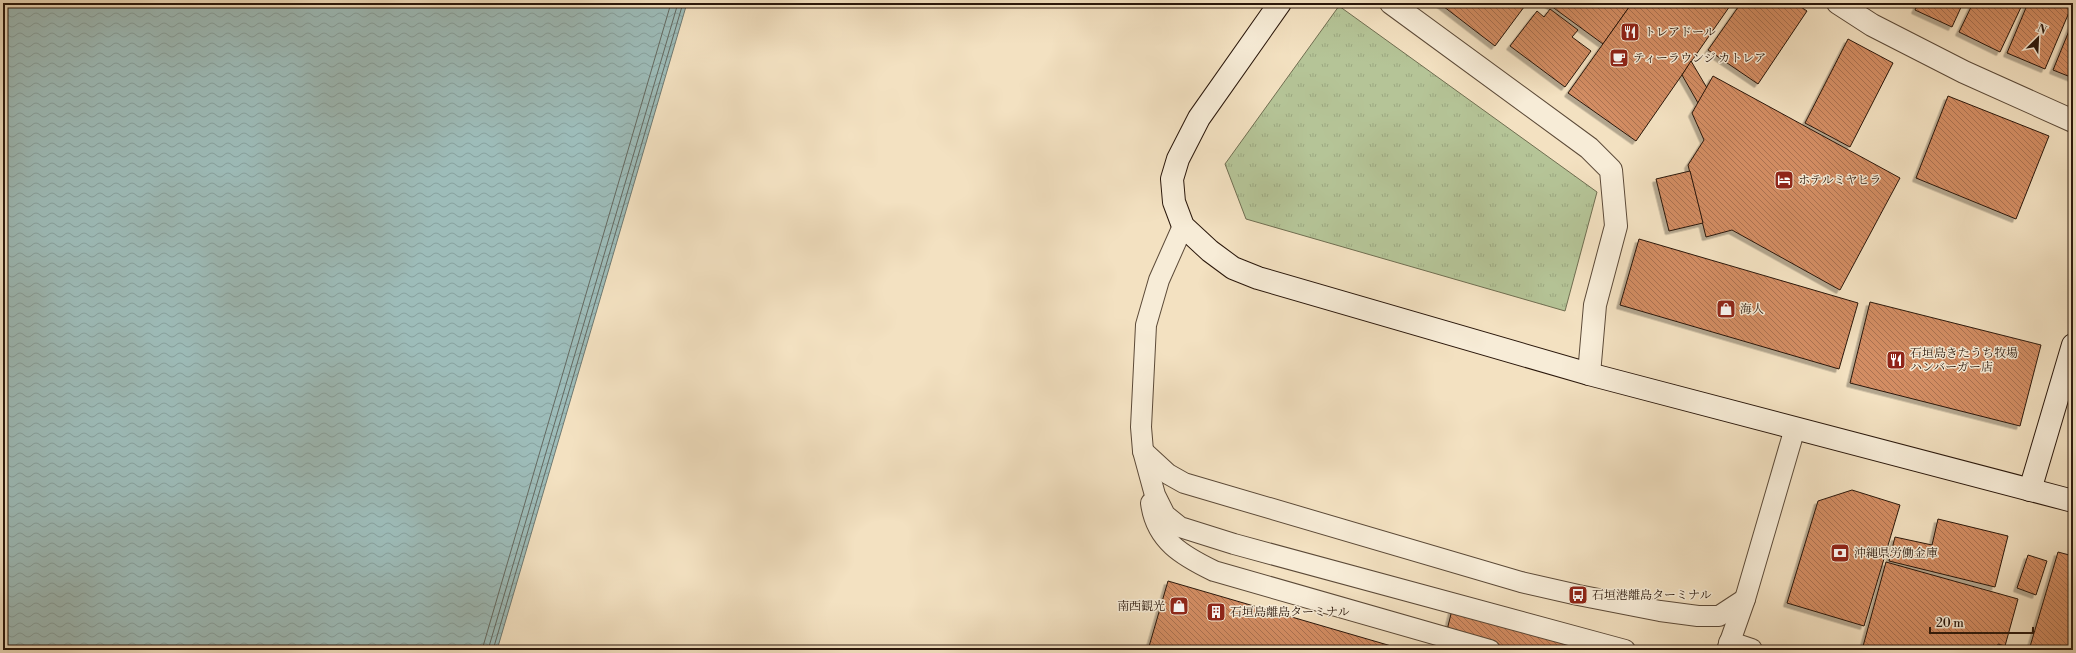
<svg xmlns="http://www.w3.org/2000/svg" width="2076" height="653" viewBox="0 0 2076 653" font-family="'Libre Bodoni','Noto Serif JP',serif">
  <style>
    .grass { fill: url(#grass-tufts); stroke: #706e51 }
    .water { fill: url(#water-waves); stroke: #6f7a73 }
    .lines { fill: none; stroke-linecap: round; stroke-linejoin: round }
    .shore { stroke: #646a62; stroke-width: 1 }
    .building { fill: url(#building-back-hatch); stroke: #2a170b; filter: url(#shadow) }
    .lane-casing { stroke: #5c4a38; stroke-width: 22 }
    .street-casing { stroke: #5c4a38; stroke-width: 24 }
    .secondary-casing { stroke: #2a170b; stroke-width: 24 }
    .lane { stroke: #f7ecd7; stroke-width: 20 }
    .street { stroke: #f7ecd7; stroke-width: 22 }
    .secondary { stroke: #f7ecd7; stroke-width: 22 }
    .labels { text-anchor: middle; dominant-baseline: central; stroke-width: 3; stroke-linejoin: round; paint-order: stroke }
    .poi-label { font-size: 12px; fill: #2a170b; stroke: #f7ecd7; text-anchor: start }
  </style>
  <defs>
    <pattern id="grass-tufts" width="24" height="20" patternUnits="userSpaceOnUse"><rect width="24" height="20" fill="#b5c497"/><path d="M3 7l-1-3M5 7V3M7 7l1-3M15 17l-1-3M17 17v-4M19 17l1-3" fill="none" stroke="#9ca881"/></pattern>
    <pattern id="water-waves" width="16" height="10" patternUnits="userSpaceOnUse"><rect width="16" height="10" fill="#9dbcb9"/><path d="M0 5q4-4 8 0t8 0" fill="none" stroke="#87a19e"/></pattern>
    <pattern id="building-back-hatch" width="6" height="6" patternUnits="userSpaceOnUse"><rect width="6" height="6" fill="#d38d64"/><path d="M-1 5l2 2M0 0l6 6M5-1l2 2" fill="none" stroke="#ab7251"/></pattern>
    <filter id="shadow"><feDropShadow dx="-3.5" dy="3.5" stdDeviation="0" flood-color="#0004"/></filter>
  </defs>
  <rect width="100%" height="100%" fill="#f3e1c1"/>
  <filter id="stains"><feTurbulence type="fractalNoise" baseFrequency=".005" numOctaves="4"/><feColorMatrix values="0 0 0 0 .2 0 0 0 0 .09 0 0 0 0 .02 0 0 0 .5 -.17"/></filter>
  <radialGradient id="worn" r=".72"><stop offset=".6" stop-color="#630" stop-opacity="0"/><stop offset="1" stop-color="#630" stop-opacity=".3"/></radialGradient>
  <polygon class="grass" points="1339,6 1597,192 1565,311 1246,219 1225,164"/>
  <polygon class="water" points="3,3 687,3 497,650 3,650"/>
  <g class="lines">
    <g class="shore">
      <polyline points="482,650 671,3"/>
      <polyline points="488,650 678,3"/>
      <polyline points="493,650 683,3"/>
    </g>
  </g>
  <g class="building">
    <polygon points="1439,3 1527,3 1495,46"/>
    <polygon points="1547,3 1632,3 1603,44"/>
    <polygon points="1632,3 1732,3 1636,141 1568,93"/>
    <polygon points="1741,3 1795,3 1807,11 1758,84 1708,50"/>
    <polygon points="1918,3 1963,3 1952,27 1915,10"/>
    <polygon points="1973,3 2023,3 2000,52 1959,32"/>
    <polygon points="2028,3 2073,3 2045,69 2007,53"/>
    <polygon points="1550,9 1578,30 1572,37 1591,51 1565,87 1510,46 1537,11 1544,17"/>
    <polygon points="2073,21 2073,78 2053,70"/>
    <polygon points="1848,39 1893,63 1850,147 1805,123"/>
    <polygon points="1691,61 1707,88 1698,103 1682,75"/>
    <polygon points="1713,76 1900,178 1840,290 1732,230 1706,237 1688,165 1704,140 1692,113"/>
    <polygon points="1948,96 2049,136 2016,219 1916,178"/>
    <polygon points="1690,171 1703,223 1669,231 1656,179"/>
    <polygon points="1639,239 1858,303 1839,369 1620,305"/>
    <polygon points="1870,302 2041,345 2020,426 1850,383"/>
    <polygon points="1852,490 1900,505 1864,626 1787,603 1818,501"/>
    <polygon points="1938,519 2008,536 1995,587 1889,561 1895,537 1932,545"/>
    <polygon points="2058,552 2073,556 2073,650 2029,650"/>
    <polygon points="2028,555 2047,561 2036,595 2017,588"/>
    <polygon points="1886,562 2018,599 2005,646 1998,644 1996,650 1862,650"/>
    <polygon points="1168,581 1381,643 1405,650 1148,650"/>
    <polygon points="1452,610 1593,650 1442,650"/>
  </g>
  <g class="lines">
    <g class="lane-casing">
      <g id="lane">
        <polyline points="1183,226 1159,280 1146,325 1141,427 1143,451 1155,495 1165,515 1180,527 1234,544 1625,650"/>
        <polyline points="1143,451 1168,474 1184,483 1521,582 1578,595 1660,611 1698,616 1719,616 1745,599"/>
        <path d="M1151,503C1156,541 1183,556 1214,571L1490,650"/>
        <polyline points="1727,650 1745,599 1795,428"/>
      </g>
    </g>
    <g class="street-casing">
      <g id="street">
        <polyline points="1391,3 1589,148 1611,170 1616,226 1595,305 1589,374"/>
        <polyline points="1838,3 1872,25 1964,72 2073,121"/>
        <polyline points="1730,643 1751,650"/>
      </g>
    </g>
    <g class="secondary-casing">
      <g id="secondary">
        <polyline points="1280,3 1199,118 1178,159 1172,179 1174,202 1183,226 1210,251 1233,268 1258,278 1589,374 2073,501"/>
        <polyline points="2030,490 2073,345"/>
      </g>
    </g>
    <use href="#lane" class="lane"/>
    <use href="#street" class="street"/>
    <use href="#secondary" class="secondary"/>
  </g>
  <defs>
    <g id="restaurant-square" transform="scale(1)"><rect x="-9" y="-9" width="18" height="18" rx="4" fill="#8f2418" stroke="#f7ecd7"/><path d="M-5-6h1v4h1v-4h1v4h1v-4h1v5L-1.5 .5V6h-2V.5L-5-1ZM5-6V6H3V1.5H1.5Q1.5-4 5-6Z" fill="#fff"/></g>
    <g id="cafe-square" transform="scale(1)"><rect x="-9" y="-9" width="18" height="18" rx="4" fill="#8f2418" stroke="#f7ecd7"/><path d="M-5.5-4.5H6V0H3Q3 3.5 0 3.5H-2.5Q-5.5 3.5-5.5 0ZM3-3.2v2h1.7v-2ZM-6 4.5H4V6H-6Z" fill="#fff"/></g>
    <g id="hotel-square" transform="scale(1)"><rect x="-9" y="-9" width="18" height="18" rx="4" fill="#8f2418" stroke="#f7ecd7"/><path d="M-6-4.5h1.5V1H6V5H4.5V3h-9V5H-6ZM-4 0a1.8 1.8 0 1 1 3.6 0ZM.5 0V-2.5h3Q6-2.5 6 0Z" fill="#fff"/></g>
    <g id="shop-square" transform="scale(1)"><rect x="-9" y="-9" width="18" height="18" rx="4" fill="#8f2418" stroke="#f7ecd7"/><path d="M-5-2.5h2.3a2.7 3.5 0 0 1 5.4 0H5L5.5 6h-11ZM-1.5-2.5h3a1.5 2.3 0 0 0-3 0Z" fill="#fff"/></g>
    <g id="bank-square" transform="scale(1)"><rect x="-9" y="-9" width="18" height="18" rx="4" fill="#8f2418" stroke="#f7ecd7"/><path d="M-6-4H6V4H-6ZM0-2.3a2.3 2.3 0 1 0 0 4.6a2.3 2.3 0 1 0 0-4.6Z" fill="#fff"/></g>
    <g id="bus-square" transform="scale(1)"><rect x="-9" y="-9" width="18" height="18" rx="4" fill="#8f2418" stroke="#f7ecd7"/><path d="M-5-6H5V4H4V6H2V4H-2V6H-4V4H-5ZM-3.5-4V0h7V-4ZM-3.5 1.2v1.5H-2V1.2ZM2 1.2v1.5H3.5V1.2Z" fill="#fff"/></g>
    <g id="building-square" transform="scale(1)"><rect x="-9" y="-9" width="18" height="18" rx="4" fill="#8f2418" stroke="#f7ecd7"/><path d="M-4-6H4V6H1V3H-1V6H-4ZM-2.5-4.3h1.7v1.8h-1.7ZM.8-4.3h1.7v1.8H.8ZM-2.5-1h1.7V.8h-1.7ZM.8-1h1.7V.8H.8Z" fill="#fff"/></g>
  </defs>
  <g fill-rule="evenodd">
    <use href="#restaurant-square" x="1630" y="32"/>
    <use href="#cafe-square" x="1619" y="58"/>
    <use href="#hotel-square" x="1784" y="180"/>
    <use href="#shop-square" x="1726" y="309"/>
    <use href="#restaurant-square" x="1896" y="360"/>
    <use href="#bank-square" x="1840" y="553"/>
    <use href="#bus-square" x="1578" y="595"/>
    <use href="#shop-square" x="1179" y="606"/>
    <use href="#building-square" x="1216" y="612"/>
  </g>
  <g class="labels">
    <g class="poi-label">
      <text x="1644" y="32">トレアドール</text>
      <text x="1633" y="58">ティーラウンジ カトレア</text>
      <text x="1798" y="180">ホテルミヤヒラ</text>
      <text x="1740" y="309">海人</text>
      <text x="1910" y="353">石垣島きたうち牧場<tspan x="1910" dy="14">ハンバーガー店</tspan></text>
      <text x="1854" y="553">沖縄県労働金庫</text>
      <text x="1592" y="595">石垣港離島ターミナル</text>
      <text x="1165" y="606" text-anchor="end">南西観光</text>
      <text x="1230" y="612">石垣島離島ターミナル</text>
    </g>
  </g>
  <rect width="2076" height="653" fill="none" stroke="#f3e1c1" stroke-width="16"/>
  <rect x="4" y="4" width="2068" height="645" fill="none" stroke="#2a170b" stroke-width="2"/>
  <rect x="8" y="8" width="2060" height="637" fill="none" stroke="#2a170b"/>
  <g transform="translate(2038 38) rotate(24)" stroke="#f7ecd7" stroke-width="3" paint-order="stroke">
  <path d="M0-3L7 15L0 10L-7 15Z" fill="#2a170b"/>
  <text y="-6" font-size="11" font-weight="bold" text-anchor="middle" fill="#2a170b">N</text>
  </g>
  <path d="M1930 627v6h103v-6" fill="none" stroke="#2a170b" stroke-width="2"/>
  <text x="1936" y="627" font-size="12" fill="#2a170b" stroke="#f7ecd7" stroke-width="3" paint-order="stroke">20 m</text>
  <rect width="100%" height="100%" filter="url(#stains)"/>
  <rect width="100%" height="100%" fill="url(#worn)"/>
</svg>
